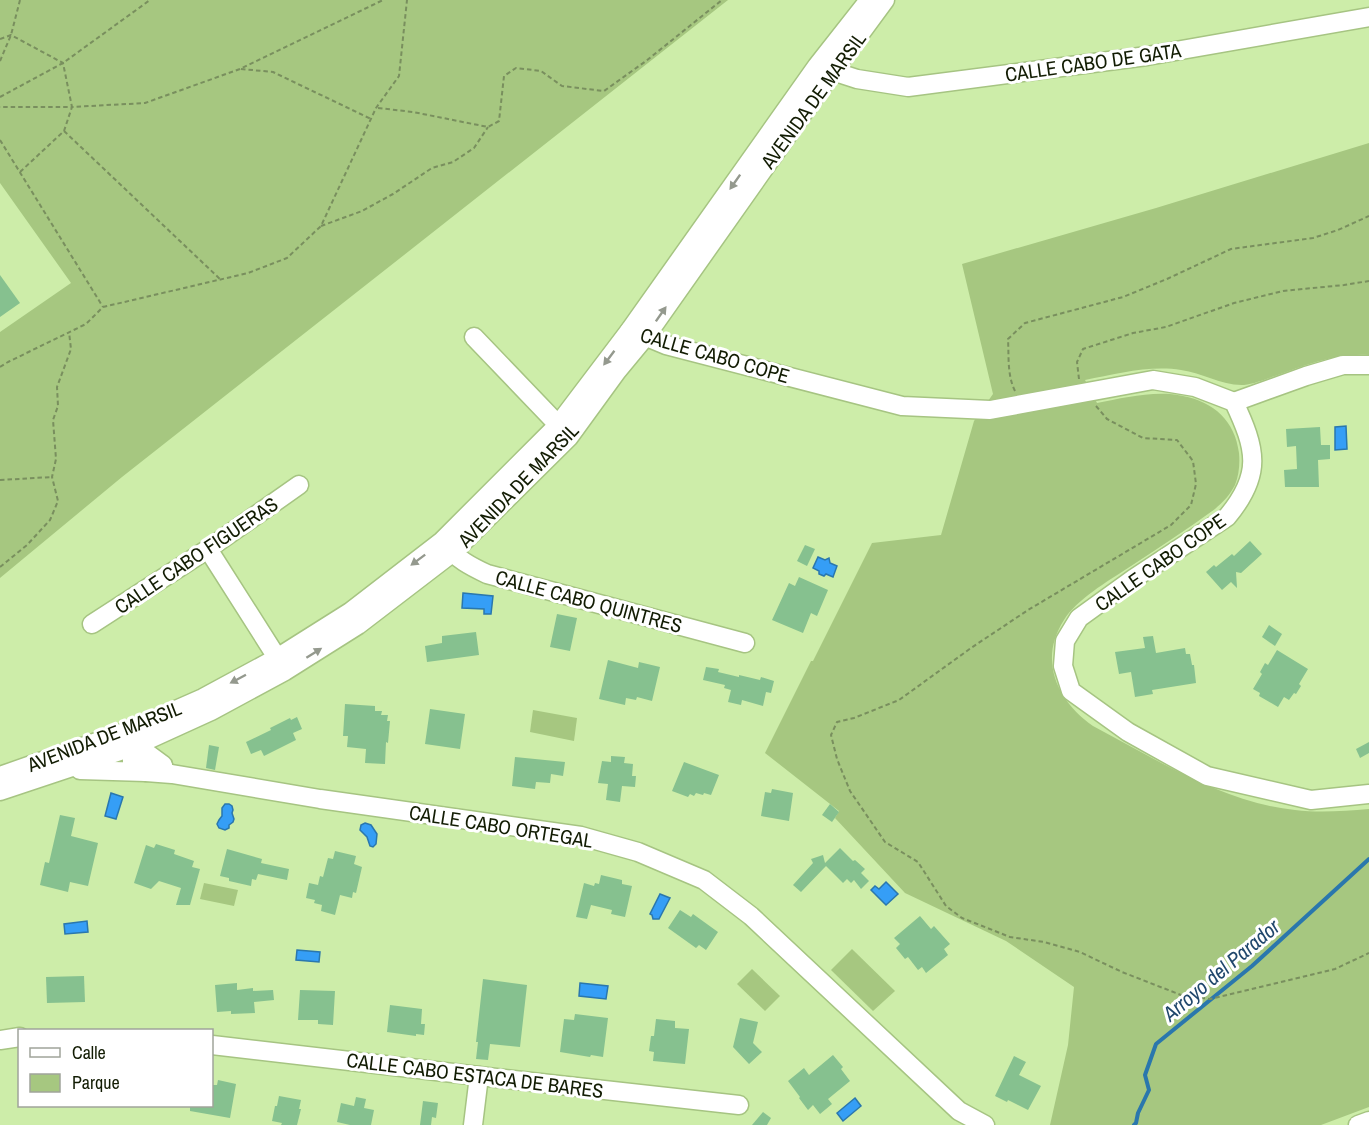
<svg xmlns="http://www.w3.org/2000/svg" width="1369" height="1125" viewBox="0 0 1369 1125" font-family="'Archivo Narrow',sans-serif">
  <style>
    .green { fill: #a6c780 }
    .water { fill: #359ef6; stroke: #2a77ad; stroke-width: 1.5 }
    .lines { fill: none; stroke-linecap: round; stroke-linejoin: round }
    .stream { stroke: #2a77ad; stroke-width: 4 }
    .building { fill: #86c18f }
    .minor-casing { stroke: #a6c482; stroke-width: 21 }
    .path { stroke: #798f5e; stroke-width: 2; stroke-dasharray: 4.5 3; stroke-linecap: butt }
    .minor { stroke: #fff; stroke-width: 18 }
    .oneway { fill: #94998e }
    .labels { text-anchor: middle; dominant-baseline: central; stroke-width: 6; stroke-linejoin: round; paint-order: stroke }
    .street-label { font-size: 20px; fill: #121c03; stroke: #fff }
    .water-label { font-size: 21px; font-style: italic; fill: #20476c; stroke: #fff }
  </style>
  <rect width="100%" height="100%" fill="#cdeda9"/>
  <g class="green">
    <polygon points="0,0 728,0 122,477 0,578 0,332 71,283 0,183"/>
    <path d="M1369,143V355C1336,353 1306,365 1275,376C1265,379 1254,384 1244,385C1222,386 1203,373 1181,370C1150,365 1116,374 1085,380L1097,403C1124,398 1155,390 1183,396C1214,402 1235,421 1239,453C1240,464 1239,475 1235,485C1230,495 1223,502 1215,509C1186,530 1157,549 1128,568C1108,581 1076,600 1064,620C1038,660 1057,701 1093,726C1158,760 1221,802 1295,810C1320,813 1344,811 1369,809V1107L1321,1125H1050L1068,1045L1074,987L1006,941L905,893L835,818L839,811L765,753L811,661H813L872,543L941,535L974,421L993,394L962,264L1156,208Z"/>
    <polygon points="533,710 577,718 574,741 530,732"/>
    <polygon points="204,883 238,890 234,906 200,899"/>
    <polygon points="852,949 895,991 873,1011 831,970"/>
    <polygon points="752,969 780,996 765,1011 737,984"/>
  </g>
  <g class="water">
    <polygon points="1346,426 1347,449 1335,450 1335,427"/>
    <polygon points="818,557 825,560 829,558 830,563 837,566 833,577 826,574 824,576 819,574 819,571 813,568"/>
    <polygon points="463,593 493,596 491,614 484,614 484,609 462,608"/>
    <polygon points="111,793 123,797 116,819 105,816"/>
    <polygon points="225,804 229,804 232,806 233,810 232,813 234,819 233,822 229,825 229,828 225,830 219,828 217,824 219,820 222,816 222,808"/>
    <polygon points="365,823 371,825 377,834 376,844 373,847 370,846 367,837 360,830 361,825"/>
    <polygon points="886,882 898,894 886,905 871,890 875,886 879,889"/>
    <polygon points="660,894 670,898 659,919 653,919 652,915 650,914"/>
    <polygon points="87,921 88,932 65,934 64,924"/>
    <polygon points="297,950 320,952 319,962 296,960"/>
    <polygon points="580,983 608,986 606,999 579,996"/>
    <polygon points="855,1098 861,1106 843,1121 837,1113"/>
  </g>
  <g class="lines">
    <polyline class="stream" points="1134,1125 1136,1123 1138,1113 1149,1090 1145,1075 1156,1044 1252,966 1369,859"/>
  </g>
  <g class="building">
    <polygon points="0,275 20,303 0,317"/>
    <polygon points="1320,427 1321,445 1330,445 1330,459 1318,460 1319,487 1285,487 1284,470 1297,469 1296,446 1287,447 1286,429"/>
    <polygon points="1250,541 1262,554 1241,573 1236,572 1237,588 1231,582 1222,590 1206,572 1214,565 1216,567 1232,554 1234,556"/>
    <polygon points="805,545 815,549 807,566 797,561"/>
    <polygon points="799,577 828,590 817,616 811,613 803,633 772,620 789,583 795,586"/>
    <polygon points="557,614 577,618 570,651 550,647"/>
    <polygon points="1269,625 1282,634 1275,646 1262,637"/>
    <polygon points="476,632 479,655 427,662 425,646 442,643 442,636"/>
    <polygon points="1153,636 1156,653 1185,648 1186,654 1190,654 1192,665 1194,665 1196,683 1152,690 1153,694 1135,697 1131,672 1119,674 1115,652 1145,648 1143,637"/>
    <polygon points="1277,650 1308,669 1299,684 1301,686 1296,694 1294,693 1289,700 1284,697 1278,707 1259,696 1260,693 1253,689 1262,674 1260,672 1265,663 1268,665"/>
    <polygon points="608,660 638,668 639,662 660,667 652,701 637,697 636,700 626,698 625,705 599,699"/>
    <polygon points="706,667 719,669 718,672 739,677 739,675 760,680 761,677 774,681 771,693 766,692 763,706 742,700 741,705 728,702 731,690 724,688 725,685 703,680"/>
    <polygon points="345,704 375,706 375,711 382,711 381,715 388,715 387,721 390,721 388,743 386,742 385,764 365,763 366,749 347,747 348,736 343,736"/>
    <polygon points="430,709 465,714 460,749 425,744"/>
    <polygon points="297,717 302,729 293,733 296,740 264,756 261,750 251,754 246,742 271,730 270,728 290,718 291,720"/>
    <polygon points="1369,742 1369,753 1360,758 1356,749"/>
    <polygon points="209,745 219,747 215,770 206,768"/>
    <polygon points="611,756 625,757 624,763 633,764 632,776 636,776 635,787 622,786 620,802 606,800 608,784 598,783 602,761 611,762"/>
    <polygon points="515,757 565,762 563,776 551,774 550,783 536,782 535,789 512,786"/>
    <polygon points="684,762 719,775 711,795 704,793 703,795 696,793 694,796 690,794 688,797 672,791"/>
    <polygon points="772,789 793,793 789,821 761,816 765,792 771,793"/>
    <polygon points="830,804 839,812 832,822 822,815"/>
    <polygon points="60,815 75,818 71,836 98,843 88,886 70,882 68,892 40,885 45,862 49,863"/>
    <polygon points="156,844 175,850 174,854 194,861 192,867 200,869 190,905 176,905 181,888 159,881 151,889 134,883 146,845 154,848"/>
    <polygon points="840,848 853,861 855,860 865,869 861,873 869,881 861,889 854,880 851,883 847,879 843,883 825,865 826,866 801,892 793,885 813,863 811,859 823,855 825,863"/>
    <polygon points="227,849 262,859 261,863 289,869 287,880 258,874 256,880 252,879 251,886 229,881 229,878 220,876"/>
    <polygon points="335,851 356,856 354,864 362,867 356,893 353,892 352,898 340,895 335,915 321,911 322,905 314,903 315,900 306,898 309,883 318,885 320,876 323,877 328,858 333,859"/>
    <polygon points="601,875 622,880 622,884 632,886 625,917 611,914 612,910 591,905 587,919 576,917 584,883 594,886 595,883 599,884"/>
    <polygon points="680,910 691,917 693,914 718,932 706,950 699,945 696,948 668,928"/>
    <polygon points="920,916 931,929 934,926 950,944 944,949 948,955 926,973 922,967 918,970 908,957 905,959 896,948 900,944 894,938"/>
    <polygon points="84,976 85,1002 47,1003 46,977"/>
    <polygon points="483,979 527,985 520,1047 490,1044 488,1060 476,1059 478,1042 476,1042"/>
    <polygon points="237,983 237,990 253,988 253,991 273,990 274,1000 254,1002 255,1013 231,1014 231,1011 217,1012 215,985"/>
    <polygon points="300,990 335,991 333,1025 318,1024 318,1020 298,1020"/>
    <polygon points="390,1005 422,1009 421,1024 425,1024 424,1035 416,1034 416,1036 387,1032"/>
    <polygon points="575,1014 608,1018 603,1057 591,1055 590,1057 560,1052 564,1019 574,1020"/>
    <polygon points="740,1018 758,1022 753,1043 762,1052 749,1064 733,1047"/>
    <polygon points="656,1019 675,1021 675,1028 689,1029 685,1064 653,1061 654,1052 649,1051 651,1036 654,1036"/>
    <polygon points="833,1055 843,1067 841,1069 850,1081 828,1099 832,1104 820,1114 813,1105 808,1110 799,1098 800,1097 788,1081 804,1068 809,1075"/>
    <polygon points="1014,1056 1026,1062 1019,1075 1041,1086 1028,1110 1008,1100 1007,1102 995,1096"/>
    <polygon points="218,1080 236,1084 230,1118 190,1111 190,1106 212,1106 212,1085 217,1085"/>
    <polygon points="279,1096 301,1100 299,1109 301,1109 297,1125 281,1125 282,1123 272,1121 275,1106 277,1106"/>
    <polygon points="356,1097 366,1099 364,1108 374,1110 371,1125 350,1125 337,1122 341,1103 354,1106"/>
    <polygon points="423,1101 438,1103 436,1118 432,1117 431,1125 420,1125"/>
    <polygon points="763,1112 771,1118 767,1125 752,1125"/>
  </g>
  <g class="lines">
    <g class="minor-casing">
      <g id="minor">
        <polyline points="823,68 857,79 908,87 1147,56 1369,17"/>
        <path d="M630,330L666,345L902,406L990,410L1153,380L1195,387L1234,402C1256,449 1263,474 1227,517L1133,579L1079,618L1065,641L1063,666L1071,691L1128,732L1207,776L1311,800L1369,794"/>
        <polyline points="474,337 566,433"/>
        <polyline points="1234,402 1306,376 1343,365 1369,365"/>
        <path d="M445,545C457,559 470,566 487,574L745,643"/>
        <polyline points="208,549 283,667"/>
        <polyline points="92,624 208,549 299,485"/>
        <polyline points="136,737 132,747 132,762 146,772 172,774 320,799 581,836 638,852 704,880 751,916 959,1111 985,1125"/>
        <polyline points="125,746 144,751 163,765"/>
        <polyline points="80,770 146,772"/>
        <polyline points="0,776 128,731 203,698 277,658 350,612 442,541 558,425 630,330 817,66 869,0"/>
        <polyline points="0,791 132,747 211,711 285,671 358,625 452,553 569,437 617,371 646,336 832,72 885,0"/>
        <polyline points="0,1040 20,1037"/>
        <polyline points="212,1045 479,1076 739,1105"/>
        <polyline points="473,1125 479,1076"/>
        <polyline points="1358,1125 1369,1121"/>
      </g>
    </g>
    <g class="path">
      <polyline points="0,39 11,35 63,63 72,107 0,107"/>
      <polyline points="0,61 11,35 20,0"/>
      <polyline points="241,69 273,72 371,119"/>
      <polyline points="0,97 63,63 150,0"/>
      <polyline points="378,108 413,112 488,127 499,121 504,76 516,68 541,71 562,86 604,91 646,61 722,0"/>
      <polyline points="64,131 221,280"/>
      <polyline points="0,140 103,307"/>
      <polyline points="20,172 64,131 72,107 145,103 240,69 383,0"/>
      <polyline points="321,226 362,211 393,194 432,168 453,162 474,148 488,127"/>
      <polyline points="0,367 8,362 86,324 103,307 248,273 287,258 321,226 376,108 399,76 407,0"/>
      <polyline points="1079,379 1077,362 1083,349 1133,333 1166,327 1234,303 1283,291 1344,285 1369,281"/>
      <path d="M1015,391C1007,375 1009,356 1008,339L1025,323L1123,297L1167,279L1231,249L1313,238L1338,230L1369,216"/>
      <polyline points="1096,406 1107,419 1143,438 1177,440 1193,461 1196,484 1191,505 1171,525 1028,610 971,648 899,700 854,718 837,722 831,735 837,759 850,791 885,842 918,862 946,906 962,918 1010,937 1044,942 1080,952 1122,972 1181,995 1210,999 1335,969 1369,953"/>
      <polyline points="0,480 52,477"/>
      <polyline points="0,567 27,545 50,520 58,501 52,477 56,459 53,420 58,406 57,387 71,349 69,332"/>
    </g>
    <use href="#minor" class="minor"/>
  </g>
  <defs><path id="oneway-solid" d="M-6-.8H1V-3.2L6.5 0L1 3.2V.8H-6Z" transform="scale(1.5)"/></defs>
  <g class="oneway">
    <use href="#oneway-solid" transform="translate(735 182) rotate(125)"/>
    <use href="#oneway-solid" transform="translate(661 314) rotate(-55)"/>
    <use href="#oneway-solid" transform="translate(609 358) rotate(127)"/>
    <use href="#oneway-solid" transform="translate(418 560) rotate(143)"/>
    <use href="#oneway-solid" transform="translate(314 653) rotate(-32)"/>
    <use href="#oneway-solid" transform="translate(238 679) rotate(152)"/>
  </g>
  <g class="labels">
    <g class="street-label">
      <text transform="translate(1093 62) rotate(-8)">CALLE CABO DE GATA</text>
      <text transform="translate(813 100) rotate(-54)">AVENIDA DE MARSIL</text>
      <text transform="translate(715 355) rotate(16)">CALLE CABO COPE</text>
      <text transform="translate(518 485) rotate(-46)">AVENIDA DE MARSIL</text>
      <text transform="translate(196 555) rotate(-34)">CALLE CABO FIGUERAS</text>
      <text transform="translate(1160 562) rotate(-35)">CALLE CABO COPE</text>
      <text transform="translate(589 601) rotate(15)">CALLE CABO QUINTRES</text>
      <text transform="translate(104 736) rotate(-21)">AVENIDA DE MARSIL</text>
      <text transform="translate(501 826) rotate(9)">CALLE CABO ORTEGAL</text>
      <text transform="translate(475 1075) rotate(7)">CALLE CABO ESTACA DE BARES</text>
    </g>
    <g class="water-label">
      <text transform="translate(1221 970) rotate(-40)">Arroyo del Parador</text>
    </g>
  </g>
  <rect x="18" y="1029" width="195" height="78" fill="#ffffff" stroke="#a0a49a" stroke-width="1.5"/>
  <rect x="30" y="1048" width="30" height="9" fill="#ffffff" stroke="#a0a49a" stroke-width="1.5"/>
  <text x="72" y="1059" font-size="18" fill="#121c03">Calle</text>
  <rect x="30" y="1074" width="30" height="18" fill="#a6c780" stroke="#a0a49a" stroke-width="1.5"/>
  <text x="72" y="1089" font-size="18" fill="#121c03">Parque</text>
</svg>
